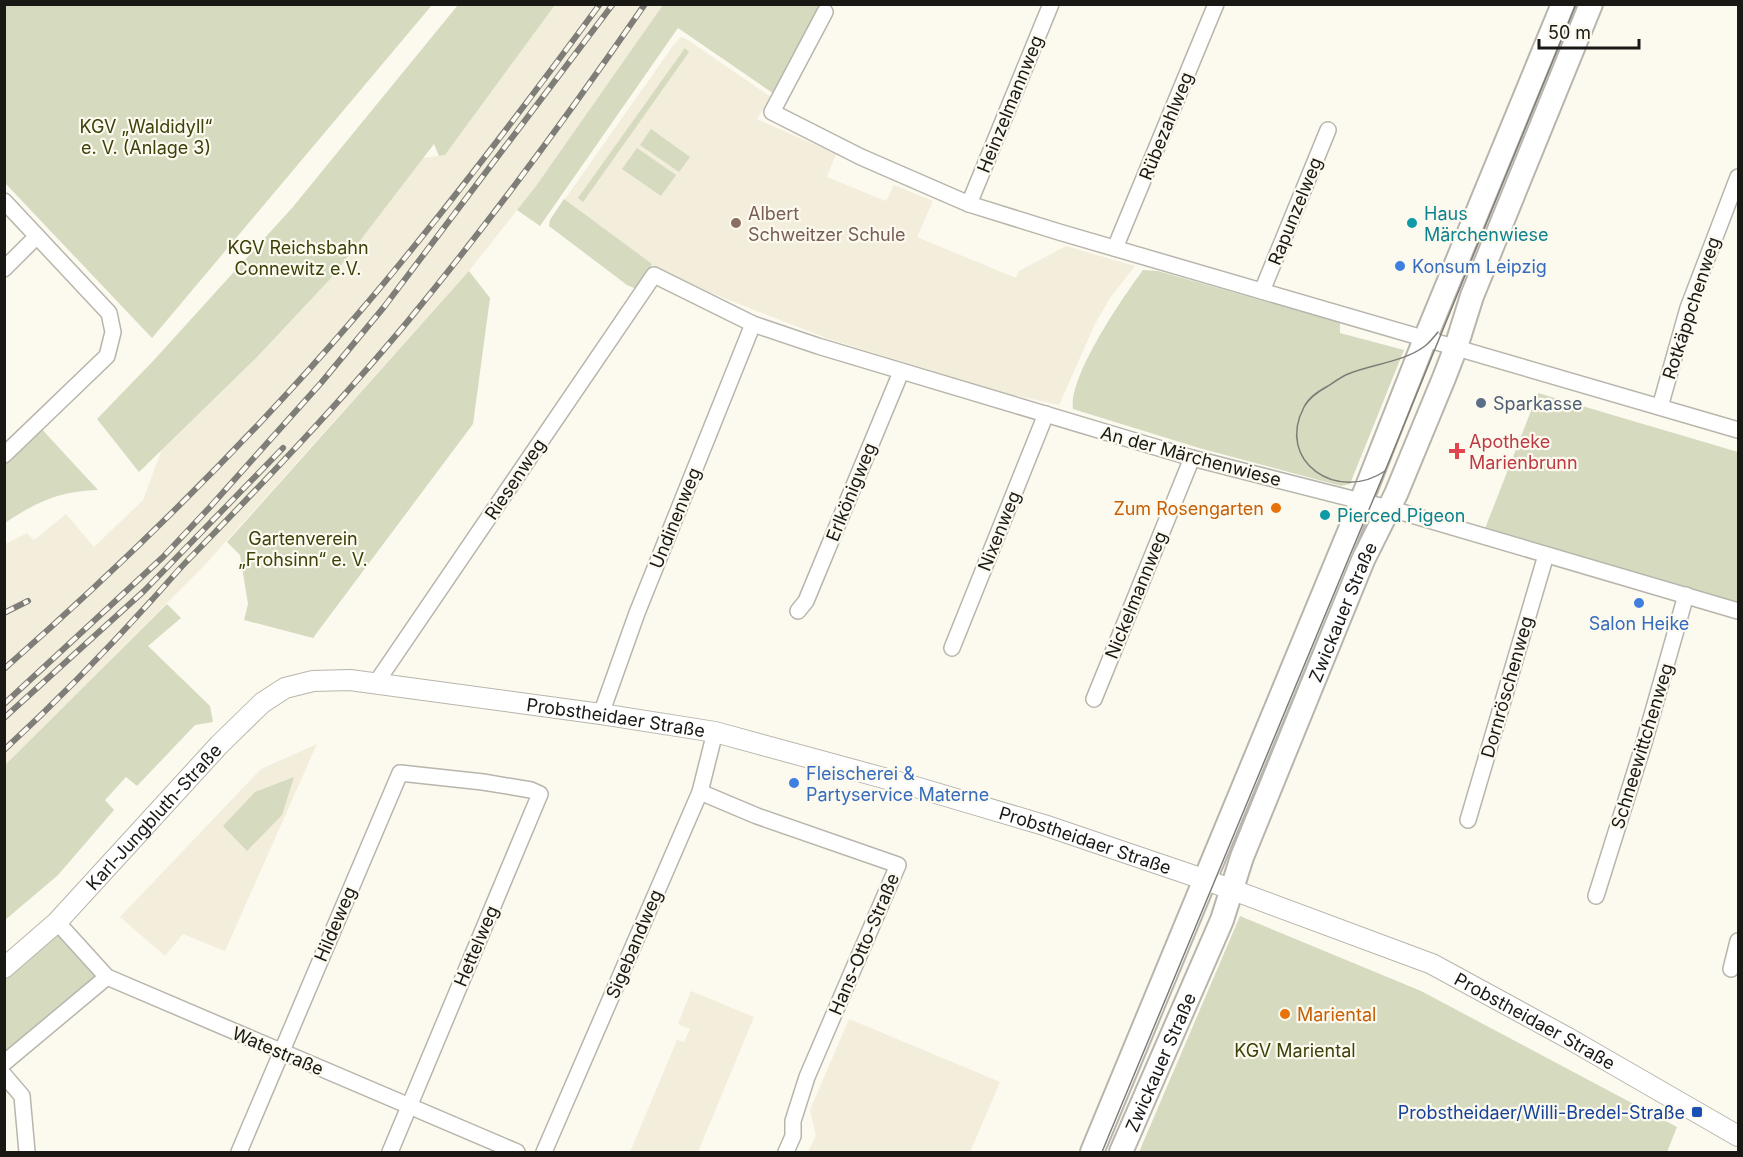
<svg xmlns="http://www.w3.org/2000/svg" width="1743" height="1157" viewBox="0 0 1743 1157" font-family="Inter,sans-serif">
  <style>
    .built { fill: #f3eddc }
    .green { fill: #d6dabf }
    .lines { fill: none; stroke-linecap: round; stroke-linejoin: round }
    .minor-casing { stroke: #b8b5ac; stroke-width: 18 }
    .tertiary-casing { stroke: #b8b5ac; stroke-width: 22 }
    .secondary-casing { stroke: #b8b5ac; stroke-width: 26 }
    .minor { stroke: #fff; stroke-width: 15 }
    .tertiary { stroke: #fff; stroke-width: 20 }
    .secondary { stroke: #fff; stroke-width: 22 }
    .tram { stroke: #7f7d77; stroke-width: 1.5 }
    .rail-casing { stroke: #7f7d77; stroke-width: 6 }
    .rail { stroke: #fcf9ef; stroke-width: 4; stroke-dasharray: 11; stroke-linecap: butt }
    .education-dot { fill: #8d6e63; stroke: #fcf9ef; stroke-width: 2 }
    .culture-dot { fill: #0f9aa8; stroke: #fcf9ef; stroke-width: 2 }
    .shop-dot { fill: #3f7fe0; stroke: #fcf9ef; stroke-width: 2 }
    .service-dot { fill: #5c6f8a; stroke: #fcf9ef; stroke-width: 2 }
    .health-dot { fill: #e0444e; stroke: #fcf9ef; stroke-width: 2 }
    .food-dot { fill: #e8710a; stroke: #fcf9ef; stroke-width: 2 }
    .transit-dot { fill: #1a4fb4; stroke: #fcf9ef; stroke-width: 2 }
    .labels { text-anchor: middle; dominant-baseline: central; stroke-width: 4.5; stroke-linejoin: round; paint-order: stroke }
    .street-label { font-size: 18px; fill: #191815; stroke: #fcf9ef }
    .park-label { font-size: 18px; fill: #3c4009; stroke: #fcf9ef }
    .education-label { font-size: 18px; fill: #785e54; stroke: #fcf9ef; text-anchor: start }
    .culture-label { font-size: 18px; fill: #0d838f; stroke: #fcf9ef; text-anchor: start }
    .shop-label { font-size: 18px; fill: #366cbe; stroke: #fcf9ef; text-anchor: start }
    .service-label { font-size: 18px; fill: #4e5e75; stroke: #fcf9ef; text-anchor: start }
    .health-label { font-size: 18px; fill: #be3a42; stroke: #fcf9ef; text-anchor: start }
    .food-label { font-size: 18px; fill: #c56008; stroke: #fcf9ef; text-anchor: end }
    .transit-label { font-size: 18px; fill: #164399; stroke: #fcf9ef; text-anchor: end }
  </style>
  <rect width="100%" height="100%" fill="#fcf9ef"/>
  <g class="built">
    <polygon points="555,5 664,5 536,186 469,271 204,566 5,765 5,544 27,533 34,540 66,514 94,547 143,500 162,449 259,355 333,276 423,158 445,155"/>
    <polygon points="681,37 688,40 771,97 757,119 836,154 827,177 886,201 894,185 933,201 917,237 1016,278 1019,271 1066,246 1135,266 1110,298 1095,324 1059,405 1005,393 829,339 711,293 652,265 638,287 634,288 549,226 550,220 675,43"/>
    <polygon points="317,744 225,951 183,934 165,956 120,917 261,769"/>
    <polygon points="691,991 754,1017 698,1152 630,1152 677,1040 684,1042 690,1029 678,1024"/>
    <polygon points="849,1019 1000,1082 970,1152 808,1152 816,1136 810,1110"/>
  </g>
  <g class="green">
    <polygon points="4,5 5,4 432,5 152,338 5,183"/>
    <polygon points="458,5 555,5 445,155 439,156 434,144 333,276 259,355 139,472 97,419 154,360 292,208"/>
    <polygon points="663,5 825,5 825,12 780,98 678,28 540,226 517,210 536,186"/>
    <polygon points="685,48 689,52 583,202 578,198"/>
    <polygon points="651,129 690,157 679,172 640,145"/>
    <polygon points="637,148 676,175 661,196 622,169"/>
    <polygon points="564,199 652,264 638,287 634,288 627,285 549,226 550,220"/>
    <path d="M1143,270L1158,271L1340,323V333L1404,350L1350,484L1341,486L1199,448L1073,409C1068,377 1123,297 1143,270Z"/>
    <polygon points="469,271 490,298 473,424 313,638 244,620 248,604 240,555 227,542"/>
    <polygon points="1538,393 1738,452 1738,605 1484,531"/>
    <path d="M37,424L98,490C60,491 36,502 5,523V455Z"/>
    <polygon points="167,604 181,618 148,646 210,706 213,722 195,725 137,786 126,777 105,800 114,810 58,875 5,920 5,765"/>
    <polygon points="294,777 282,815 247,851 223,826 255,792"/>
    <polygon points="1240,916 1421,991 1677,1127 1667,1152 1139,1152"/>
    <polygon points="57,922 107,977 5,1063 5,968"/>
  </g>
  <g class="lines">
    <g class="minor-casing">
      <g id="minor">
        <polyline points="825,12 772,112 861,157 969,204 1059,232 1738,430"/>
        <polyline points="4,201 109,313 113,332 107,356 4,455"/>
        <polyline points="969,204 1051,4"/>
        <polyline points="1115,248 1216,4"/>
        <polyline points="4,269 37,236"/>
        <polyline points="1262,291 1328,130"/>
        <polyline points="1660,407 1688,308 1738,177"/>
        <polyline points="798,611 806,601 901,372"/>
        <polyline points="952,648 1046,414"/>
        <polyline points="376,683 654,275 753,324 818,346 1192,458 1388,508 1738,611"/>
        <polyline points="1094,699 1192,458"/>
        <polyline points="601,714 637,613 753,324"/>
        <polyline points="700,792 757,816 898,865 807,1077 793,1121 793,1136 786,1152"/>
        <polyline points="1468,820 1546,555"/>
        <polyline points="1596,896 1644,743 1686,595"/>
        <polyline points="57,922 107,977 517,1152"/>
        <polyline points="1731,969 1738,941"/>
        <polyline points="4,1063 107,977"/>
        <polyline points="4,1075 22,1096 27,1152"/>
        <polyline points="239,1152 400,773 483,782 531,790 540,794 390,1152"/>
        <polyline points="544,1152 700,792 715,732"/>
      </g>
    </g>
    <g class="tertiary-casing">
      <g id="tertiary">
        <path id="s1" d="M4,968L57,922L219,745L262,703L285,688L313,681L350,680L601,714L715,732L902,783L1044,825L1206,880L1432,964L1568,1038L1738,1136"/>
      </g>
    </g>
    <g class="secondary-casing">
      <g id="secondary">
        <polyline points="1092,1152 1351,527 1425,339 1563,4"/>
        <path id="s2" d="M1121,1152L1222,920L1242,857L1363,560L1396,494L1444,378L1456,347L1472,296L1591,4"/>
      </g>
    </g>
    <use href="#minor" class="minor"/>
    <use href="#tertiary" class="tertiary"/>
    <use href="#secondary" class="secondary"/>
    <g class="tram">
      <path d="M1385,471C1338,503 1275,462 1304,407C1309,397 1319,391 1328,386C1334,382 1341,377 1348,374C1372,364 1404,362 1425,346C1430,342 1434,337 1438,332"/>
      <polyline points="1102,1152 1390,459 1576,4"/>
    </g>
    <g class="rail-casing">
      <g id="rail">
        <polyline points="4,613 28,601"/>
        <path d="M4,669C129,559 248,442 357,315C442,216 522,110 600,4"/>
        <polyline points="4,704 163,557 210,507 321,383 384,307 613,4"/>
        <polyline points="4,718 144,591 283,448"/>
        <path d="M4,750C55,703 104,653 150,602C164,587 176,572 190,558C265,481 339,404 408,321C492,219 570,113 645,4"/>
      </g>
    </g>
    <use href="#rail" class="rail"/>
  </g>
  <circle class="education-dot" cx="736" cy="223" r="6"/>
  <g class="culture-dot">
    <circle cx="1412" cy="223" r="6"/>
    <circle cx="1325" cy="515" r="6"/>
  </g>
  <g class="shop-dot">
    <circle cx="1400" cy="266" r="6"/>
    <circle cx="1639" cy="603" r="6"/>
    <circle cx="794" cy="783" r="6"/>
  </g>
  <circle class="service-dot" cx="1481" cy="403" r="6"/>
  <path class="health-dot" d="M1454 442h6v6h6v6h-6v6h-6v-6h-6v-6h6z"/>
  <g class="food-dot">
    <circle cx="1276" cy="508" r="6"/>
    <circle cx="1285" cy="1014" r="6"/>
  </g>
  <rect class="transit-dot" x="1691" y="1106" width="12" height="12" rx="3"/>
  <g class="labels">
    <g class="street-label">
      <text transform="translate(1010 104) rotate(-68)">Heinzelmannweg</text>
      <text transform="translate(1166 126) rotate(-68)">Rübezahlweg</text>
      <text transform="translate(1295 211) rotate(-68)">Rapunzelweg</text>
      <text transform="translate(1691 308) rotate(-72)">Rotkäppchenweg</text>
      <text transform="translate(1191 456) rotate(15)">An der Märchenwiese</text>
      <text transform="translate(515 479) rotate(-56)">Riesenweg</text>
      <text transform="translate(851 492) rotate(-68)">Erlkönigweg</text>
      <text transform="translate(675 518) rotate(-68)">Undinenweg</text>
      <text transform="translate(999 531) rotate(-68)">Nixenweg</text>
      <text transform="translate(1136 595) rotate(-68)">Nickelmannweg</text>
      <text stroke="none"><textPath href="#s2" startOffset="584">Zwickauer Straße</textPath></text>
      <text transform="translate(1507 687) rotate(-74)">Dornröschenweg</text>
      <text stroke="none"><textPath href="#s1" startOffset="732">Probstheidaer Straße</textPath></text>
      <text transform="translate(1642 746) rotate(-73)">Schneewittchenweg</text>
      <text stroke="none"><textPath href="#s1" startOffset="213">Karl-Jungbluth-Straße</textPath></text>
      <text stroke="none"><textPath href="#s1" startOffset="1218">Probstheidaer Straße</textPath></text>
      <text transform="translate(335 924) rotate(-67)">Hildeweg</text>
      <text transform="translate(634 944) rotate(-67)">Sigebandweg</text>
      <text transform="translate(864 944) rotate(-67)">Hans-Otto-Straße</text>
      <text transform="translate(476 946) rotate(-67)">Hettelweg</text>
      <text stroke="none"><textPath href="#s1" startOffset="1704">Probstheidaer Straße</textPath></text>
      <text transform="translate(278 1051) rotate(23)">Watestraße</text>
      <text stroke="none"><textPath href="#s2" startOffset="98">Zwickauer Straße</textPath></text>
    </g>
    <g class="park-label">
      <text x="146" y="126">KGV „Waldidyll“<tspan x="146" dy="21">e. V. (Anlage 3)</tspan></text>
      <text x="298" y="247">KGV Reichsbahn<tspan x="298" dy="21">Connewitz e.V.</tspan></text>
      <text x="303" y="538">Gartenverein<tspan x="303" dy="21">„Frohsinn“ e. V.</tspan></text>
      <text x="1295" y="1050">KGV Mariental</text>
    </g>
    <g class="education-label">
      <text x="748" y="213">Albert<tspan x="748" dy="21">Schweitzer Schule</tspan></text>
    </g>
    <g class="culture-label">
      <text x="1424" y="213">Haus<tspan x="1424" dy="21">Märchenwiese</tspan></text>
      <text x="1337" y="515">Pierced Pigeon</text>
    </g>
    <g class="shop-label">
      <text x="1412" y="266">Konsum Leipzig</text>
      <text x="1639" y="623" text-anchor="middle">Salon Heike</text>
      <text x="806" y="773">Fleischerei &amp;<tspan x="806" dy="21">Partyservice Materne</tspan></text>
    </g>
    <g class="service-label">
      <text x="1493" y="403">Sparkasse</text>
    </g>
    <g class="health-label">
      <text x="1469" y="441">Apotheke<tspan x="1469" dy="21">Marienbrunn</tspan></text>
    </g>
    <g class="food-label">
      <text x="1264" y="508">Zum Rosengarten</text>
      <text x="1297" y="1014" text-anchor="start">Mariental</text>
    </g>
    <g class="transit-label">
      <text x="1685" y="1112">Probstheidaer/Willi-Bredel-Straße</text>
    </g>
  </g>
  <rect width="1743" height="1157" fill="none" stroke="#191815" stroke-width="12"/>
  <path d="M1539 39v9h100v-9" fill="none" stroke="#191815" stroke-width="3"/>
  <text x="1548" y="39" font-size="18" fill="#191815" stroke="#fcf9ef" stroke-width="4.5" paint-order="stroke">50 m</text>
</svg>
